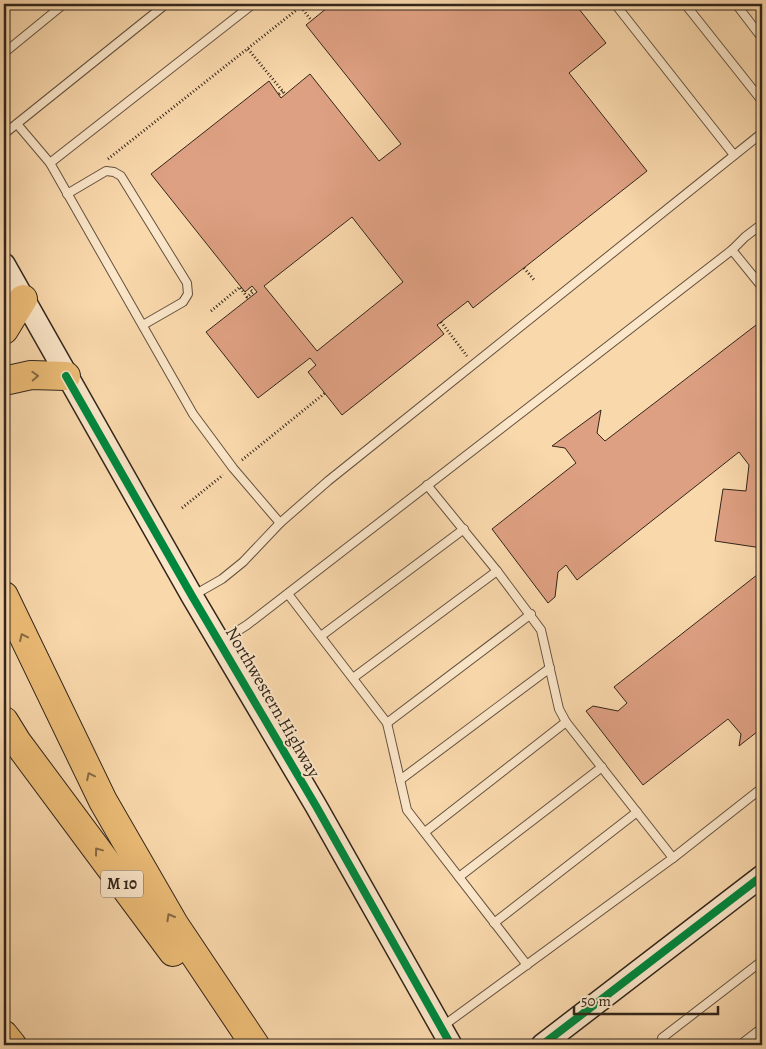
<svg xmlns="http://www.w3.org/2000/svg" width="766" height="1049" viewBox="0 0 766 1049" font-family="Alegreya,serif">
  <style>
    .building { fill: #dea082; stroke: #33261b; fill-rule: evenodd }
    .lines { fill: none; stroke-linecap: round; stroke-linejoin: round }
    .lane-casing { stroke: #64523f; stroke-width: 10 }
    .secondary-casing { stroke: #33261b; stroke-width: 24 }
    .highway-casing { stroke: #33261b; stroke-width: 30 }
    .path { stroke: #33261b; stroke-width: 3; stroke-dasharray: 1 2.5; stroke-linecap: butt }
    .lane { stroke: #fbe6c9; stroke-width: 8 }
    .secondary { stroke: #fbe6c9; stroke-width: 21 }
    .highway { stroke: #ecbc76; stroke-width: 28 }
    .cycleway-casing { stroke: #fbe6c9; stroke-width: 11 }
    .cycleway { stroke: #00873e; stroke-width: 8 }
    .oneway { stroke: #866a44 }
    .labels { text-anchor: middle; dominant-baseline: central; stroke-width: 4; stroke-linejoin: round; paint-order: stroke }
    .shield { fill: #fbe6c9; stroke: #6f604f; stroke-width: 1 }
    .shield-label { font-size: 16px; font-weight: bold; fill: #33261b }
    .street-label { font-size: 18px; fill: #33261b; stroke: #fbe6c9 }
  </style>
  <rect width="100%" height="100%" fill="#f9d8ac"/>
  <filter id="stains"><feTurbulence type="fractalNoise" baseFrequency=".004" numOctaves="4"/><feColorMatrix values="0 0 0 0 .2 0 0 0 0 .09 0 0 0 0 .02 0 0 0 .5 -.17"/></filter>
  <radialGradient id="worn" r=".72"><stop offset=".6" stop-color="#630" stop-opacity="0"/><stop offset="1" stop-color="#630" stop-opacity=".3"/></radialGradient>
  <g class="building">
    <path d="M332,4H575L606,43L569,73L647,171L473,308L468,301L441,322L437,325L444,334L342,415L308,372L316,365L310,358L258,398L206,332L257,292L252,286L245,292L151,174L269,81L281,98L310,74L379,161L401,144L306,25ZM352,217L403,282L317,351L264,286Z"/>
    <polygon points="760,322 762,325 762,548 715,541 723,489 746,491 749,465 739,452 577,580 566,565 558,572 555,597 548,603 492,529 576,463 565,448 552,446 601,410 597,433 605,441"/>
    <polygon points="762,571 762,693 757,697 762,704 762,728 739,746 741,734 728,719 643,785 586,711 593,706 618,711 627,703 614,687"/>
  </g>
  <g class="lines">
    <g class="lane-casing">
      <g id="lane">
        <polyline points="615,4 734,155"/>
        <polyline points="685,4 762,101"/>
        <polyline points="736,4 762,38"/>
        <polyline points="4,53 64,4"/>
        <polyline points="17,124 50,163 193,414 233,468 280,523"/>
        <polyline points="4,134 166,4"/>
        <polyline points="50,163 253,4"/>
        <polyline points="67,194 106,171 114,172 121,176 187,283 188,294 183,302 143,325"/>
        <polyline points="732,250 745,237 762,224"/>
        <polyline points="427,485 497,571 541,630 559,709 566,722 673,858 443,1026"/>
        <polyline points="288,594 387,723 407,810 527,965"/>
        <polyline points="194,595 222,579 243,562 280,523 328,481 762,133"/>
        <polyline points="321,636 464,529"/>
        <polyline points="220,642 247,625 732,250 762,287"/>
        <polyline points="353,678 497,571"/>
        <polyline points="387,723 531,614"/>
        <polyline points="400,780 550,668"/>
        <polyline points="425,832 566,722"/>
        <polyline points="673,858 762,788"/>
        <polyline points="459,877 602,767"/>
        <polyline points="494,923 637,812"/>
        <polyline points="661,1045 662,1038 762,961"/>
        <polyline points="740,1045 762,1028"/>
      </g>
    </g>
    <g class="secondary-casing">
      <g id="secondary">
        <polyline points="4,264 192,596 316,806 451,1045"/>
        <polyline points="542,1045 762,876"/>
      </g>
    </g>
    <g class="highway-casing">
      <g id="highway">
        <polyline points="4,330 23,299"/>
        <polyline points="4,381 31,375 66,376"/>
        <polyline points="4,596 103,801 174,924 255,1045"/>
        <polyline points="4,721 17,742 173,952"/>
        <polyline points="4,1035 12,1045"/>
      </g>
    </g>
    <g class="path">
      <polyline points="301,7 311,20"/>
      <polyline points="248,49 285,94"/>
      <polyline points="279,94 283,91"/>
      <polyline points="108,159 304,4"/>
      <polyline points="524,268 535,281"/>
      <polyline points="211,311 240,287 247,297 253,292 249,288"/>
      <polyline points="441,322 467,356"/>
      <polyline points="242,460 325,393"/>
      <polyline points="182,508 223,475"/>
    </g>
    <use href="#lane" class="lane"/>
    <use href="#secondary" class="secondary"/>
    <use href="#highway" class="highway"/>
    <g class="cycleway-casing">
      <g id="cycleway">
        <polyline points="66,376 192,596 316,806 451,1045"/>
        <polyline points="542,1045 762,876"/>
      </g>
    </g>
    <use href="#cycleway" class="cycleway"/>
  </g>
  <defs><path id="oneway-chevron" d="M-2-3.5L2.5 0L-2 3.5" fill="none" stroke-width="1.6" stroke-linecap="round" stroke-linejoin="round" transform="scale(1.25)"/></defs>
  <g class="oneway">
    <use href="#oneway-chevron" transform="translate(35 376) rotate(-3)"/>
    <use href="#oneway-chevron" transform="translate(23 637) rotate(-115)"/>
    <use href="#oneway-chevron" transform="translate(90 776) rotate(-116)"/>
    <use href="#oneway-chevron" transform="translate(98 851) rotate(-127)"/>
    <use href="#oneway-chevron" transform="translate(170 917) rotate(-120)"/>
  </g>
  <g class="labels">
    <rect class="shield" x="101" y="870.5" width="42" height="27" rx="4"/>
    <g class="shield-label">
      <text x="122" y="884">M 10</text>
    </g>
    <g class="street-label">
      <text transform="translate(273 702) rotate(60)">Northwestern Highway</text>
    </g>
  </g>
  <rect width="766" height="1049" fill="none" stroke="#f9d8ac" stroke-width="20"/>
  <rect x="5" y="5" width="756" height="1039" fill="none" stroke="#33261b" stroke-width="2.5"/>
  <rect x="10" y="10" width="746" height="1029" fill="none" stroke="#33261b"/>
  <path d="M574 1006v8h144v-8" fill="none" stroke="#33261b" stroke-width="2.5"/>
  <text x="581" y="1006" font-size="15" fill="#33261b" stroke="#fbe6c9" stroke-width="4" paint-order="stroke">50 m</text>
  <rect width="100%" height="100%" filter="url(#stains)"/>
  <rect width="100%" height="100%" fill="url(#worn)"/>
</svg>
